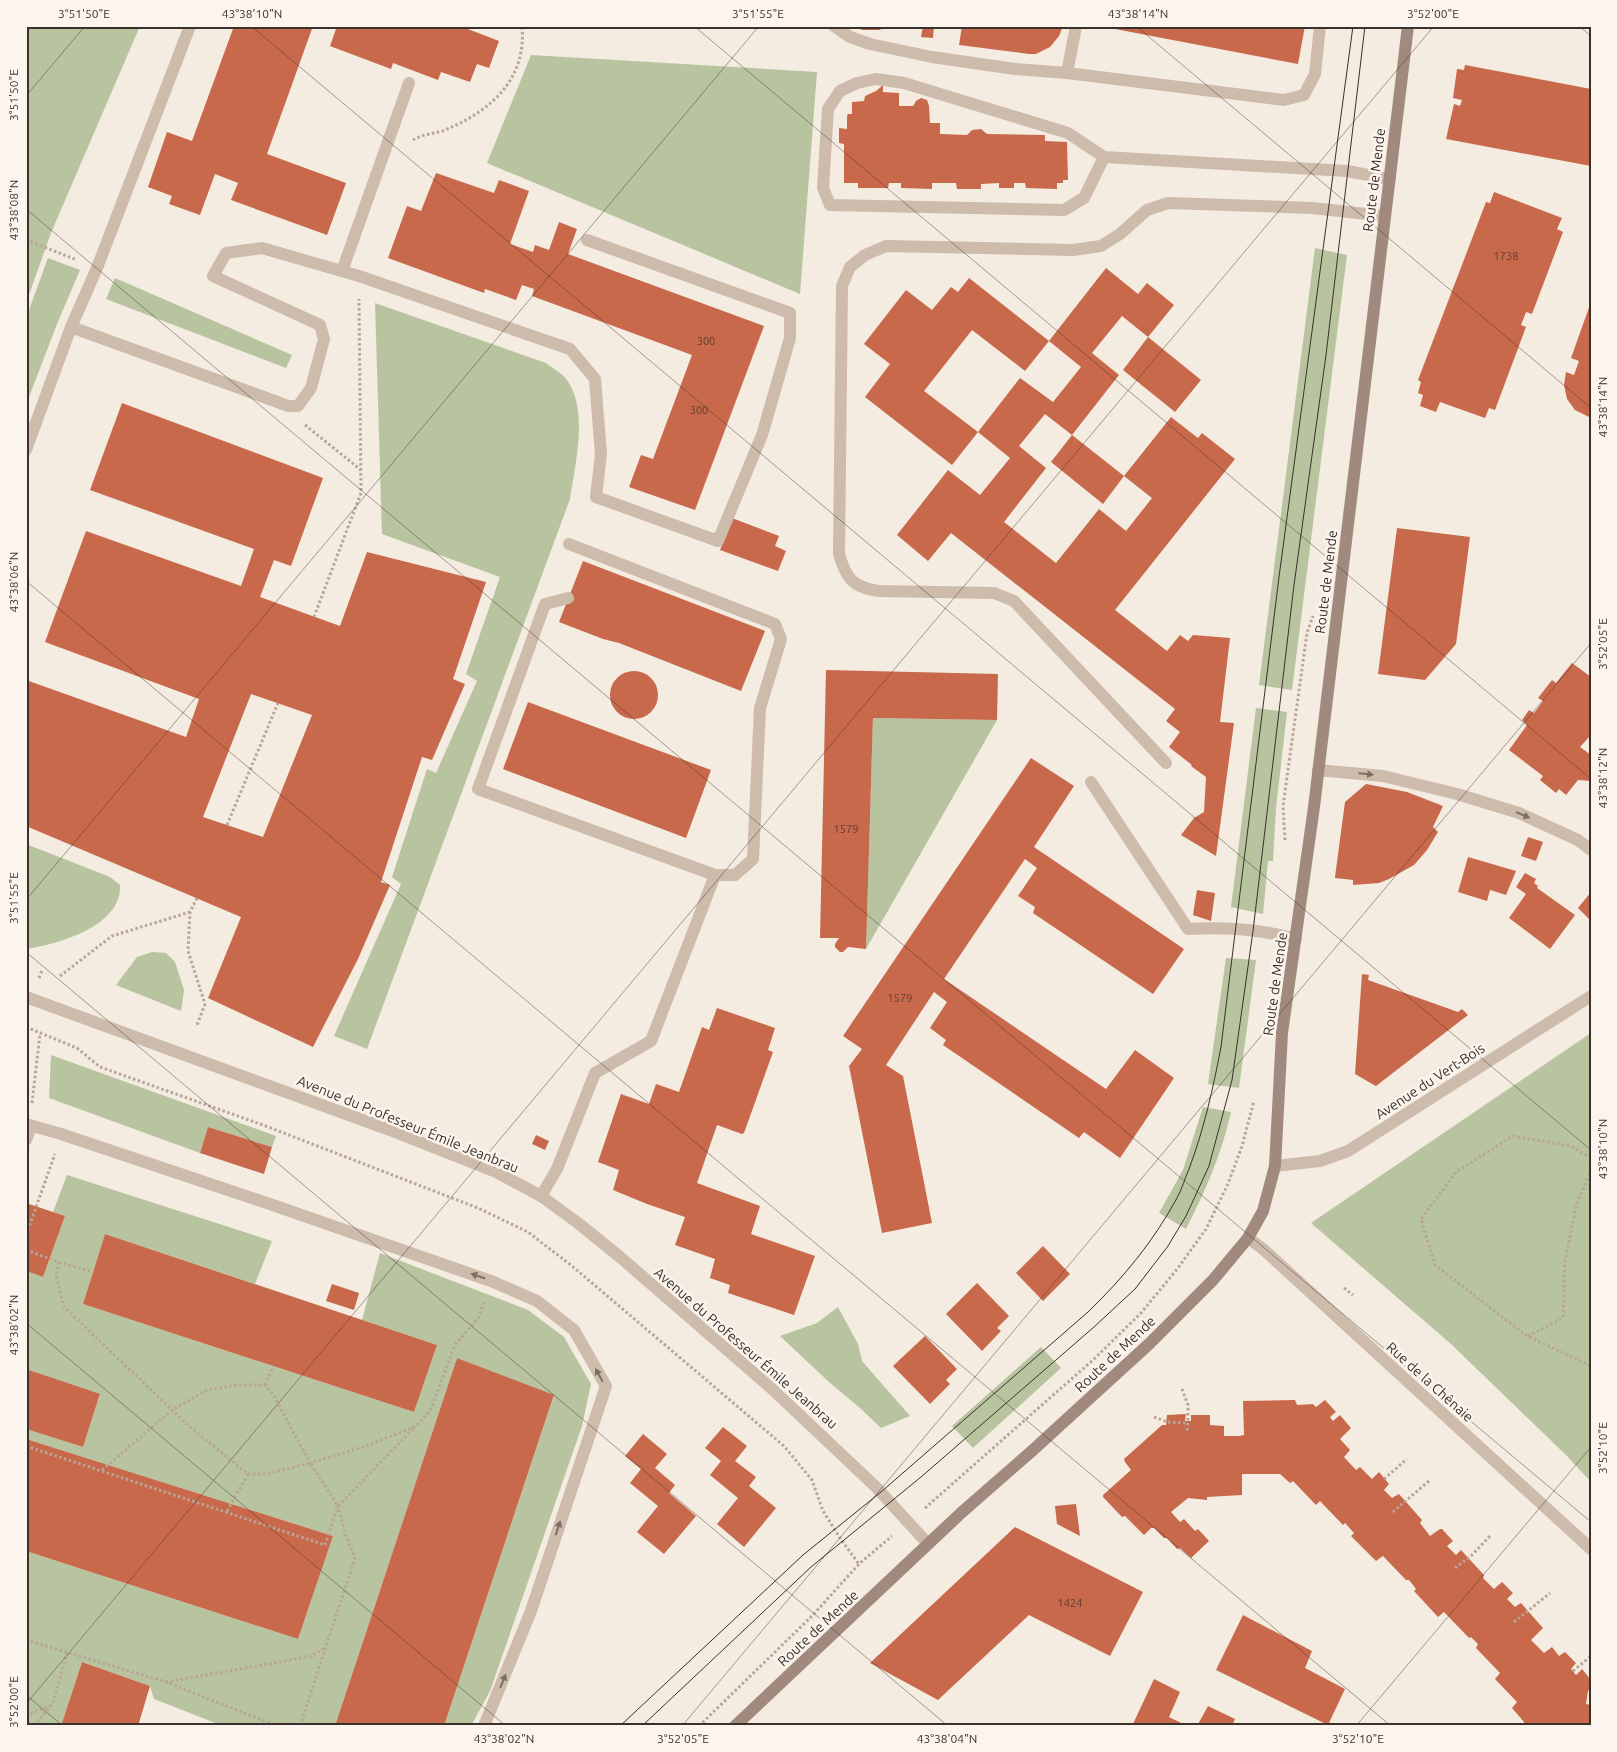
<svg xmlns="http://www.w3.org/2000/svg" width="1617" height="1752" viewBox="0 0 1617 1752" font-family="Ubuntu,sans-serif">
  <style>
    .green { fill: #b8c4a0 }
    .building { fill: #c8694b; fill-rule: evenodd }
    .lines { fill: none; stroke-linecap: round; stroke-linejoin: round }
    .path { stroke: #b9a596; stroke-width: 3; stroke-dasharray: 2.5 2.5; stroke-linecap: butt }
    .service { stroke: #cdbbac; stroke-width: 12 }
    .minor { stroke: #cdbbac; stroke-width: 12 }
    .tertiary { stroke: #cdbbac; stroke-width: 12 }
    .secondary { stroke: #a18a7d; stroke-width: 12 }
    .tram { stroke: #3b302b; stroke-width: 1 }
    .oneway { fill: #7d6f65 }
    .ticks { fill: none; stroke: #3b302b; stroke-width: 1; stroke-opacity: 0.45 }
    .labels { text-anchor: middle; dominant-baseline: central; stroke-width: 5; stroke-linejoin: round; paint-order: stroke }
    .number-label { font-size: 11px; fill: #5e3e33 }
    .street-label { font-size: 14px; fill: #3b302b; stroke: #fbf5ee }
    .neatline { fill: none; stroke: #3b302b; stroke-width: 2 }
    .ticks-label { font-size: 12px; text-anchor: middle; fill: #3b302b }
  </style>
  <rect width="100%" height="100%" fill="#f4ebe1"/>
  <g class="green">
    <polygon points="26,26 140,26 51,233 26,303"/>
    <polygon points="531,55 817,72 800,294 487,163"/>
    <polygon points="1315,248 1347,255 1292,690 1259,685"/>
    <polygon points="48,258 80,270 57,324 26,405 26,318"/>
    <polygon points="115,278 292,355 286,368 106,299"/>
    <path d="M375,303L546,363C552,368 562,373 567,380C589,411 575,464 570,499L367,1049L334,1036L401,884L392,877L427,769L436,773L477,681L466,674L500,577L382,534Z"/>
    <polygon points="1256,708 1287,712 1276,808 1273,861 1268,861 1263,914 1231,907"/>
    <polygon points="873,718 997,720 866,949"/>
    <path d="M26,844L110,877L120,885C122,926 59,944 26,949Z"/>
    <polygon points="152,952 166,953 175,962 184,990 181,1011 116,985 137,957"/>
    <polygon points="1226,958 1256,960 1239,1088 1208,1084"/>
    <polygon points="1591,1033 1591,1482 1567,1456 1451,1344 1311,1223"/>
    <polygon points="51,1055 276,1136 272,1147 208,1127 200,1153 49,1098"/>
    <path d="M1203,1107L1231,1112C1221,1156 1206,1189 1186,1229L1159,1213L1183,1170Z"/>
    <polygon points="67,1175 272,1241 255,1284 105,1234 83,1304 414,1412 437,1345 362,1320 380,1253 528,1310 564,1337 591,1384 582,1426 490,1691 471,1726 444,1726 554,1396 457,1358 335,1726 223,1726 154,1699 150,1686 82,1662 61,1726 26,1726 26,1551 298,1639 333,1536 26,1439 26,1429 83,1447 100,1395 26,1369 26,1271 43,1277 65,1216 53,1212"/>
    <polygon points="838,1307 858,1344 862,1361 910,1416 881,1428 860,1408 829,1382 780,1336 817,1323"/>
    <polygon points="1041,1347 1061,1368 973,1448 952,1426"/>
  </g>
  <g class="building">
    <polygon points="234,26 313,26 267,154 346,183 327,235 231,200 238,183 215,174 200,215 169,204 172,196 148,187 167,132 192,141"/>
    <polygon points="337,26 460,26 499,41 489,68 477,64 470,82 441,72 438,80 393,63 391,69 330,46"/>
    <polygon points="855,26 884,26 880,30 862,30"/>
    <polygon points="923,26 934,26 933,38 921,37"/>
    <polygon points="962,26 1063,26 1059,36 1050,47 1036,54 1029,54 959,45"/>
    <polygon points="1116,26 1305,26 1298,64 1115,29"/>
    <polygon points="1465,65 1591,89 1591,166 1446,139 1454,104 1460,106 1462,100 1453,98 1457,69 1464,70"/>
    <polygon points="883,85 883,92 899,93 899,106 913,106 916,101 921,98 927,100 929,106 930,123 940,123 940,134 967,135 972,130 981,129 987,134 1045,135 1045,141 1067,142 1068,180 1063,180 1063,183 1057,183 1057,189 1026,188 1025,183 1014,183 1014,188 999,188 999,183 981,184 981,189 957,189 956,183 932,183 932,189 901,188 901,183 889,183 888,188 858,188 858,183 844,183 844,144 839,143 839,128 847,129 847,116 848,114 852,114 852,102 864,101 865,96 876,91"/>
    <polygon points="436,173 494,193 499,180 529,191 510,244 533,252 535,245 549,250 559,222 577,229 568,254 764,326 695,510 629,487 641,455 653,459 692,355 532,296 534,289 522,285 516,300 485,289 484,293 388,258 407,206 421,211"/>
    <polygon points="1494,192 1562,218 1557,229 1563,232 1532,314 1526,312 1521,325 1526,327 1495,410 1489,408 1485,418 1440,402 1436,412 1420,406 1423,395 1418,393 1421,382 1418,380 1486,202 1490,203"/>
    <path d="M1106,268L1138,294L1147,283L1174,305L1148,337L1122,316L1092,353L1119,375L1072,435L1124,476L1171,417L1198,438L1202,433L1235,459L1115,610L1167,651L1180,635L1188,641L1193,635L1230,638L1220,722L1234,723L1216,856L1181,835L1194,818L1204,812L1206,777L1191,766L1192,765L1169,747L1180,732L1166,721L1175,709L951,533L928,561L897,535L948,470L980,495L1010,458L978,432L1020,378L1053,402L1081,367L1049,341ZM1045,414L1072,435L1051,462L1103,504L1124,476L1152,498L1126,531L1099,509L1056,563L1004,522L1046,468L1019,446Z"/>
    <polygon points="969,278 1049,341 1025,371 972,330 924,391 978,432 952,465 865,397 890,364 864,344 906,290 932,310 951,287 958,292"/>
    <polygon points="1591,302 1591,418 1575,410 1567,399 1564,385 1566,372 1574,375 1579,361 1571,358"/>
    <polygon points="1148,337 1201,380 1175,412 1123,370"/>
    <path d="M122,403L323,478L291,566L274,560L260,597L340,626L367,552L486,582L453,679L465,684L432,760L422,757L381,882L390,885L358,959L313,1047L208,998L241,917L26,826V680L186,737L199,699L45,642L86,531L241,586L254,549L90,490ZM251,694L312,715L263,837L203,817Z"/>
    <polygon points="732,518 779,536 775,546 786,551 778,571 720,550"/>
    <polygon points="1397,528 1470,537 1456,644 1425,680 1378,674"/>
    <polygon points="583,561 765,631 741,691 619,643 603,639 559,622"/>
    <polygon points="1572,663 1591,677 1591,735 1580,747 1591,755 1591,781 1578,780 1566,795 1559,789 1556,793 1540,780 1543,776 1509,750 1527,725 1522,720 1529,710 1534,713 1543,701 1538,698 1552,680 1556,683"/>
    <polygon points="826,670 998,674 997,720 873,718 866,949 848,947 843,952 840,952 835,947 835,944 839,938 820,938"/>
    <circle cx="634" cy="695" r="24"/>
    <polygon points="528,702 711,770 686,838 503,769"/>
    <polygon points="1031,758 1074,786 1034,847 1184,949 1153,994 1033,913 1035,907 1018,896 1037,868 1025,859 944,979 1106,1089 1135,1050 1174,1078 1120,1158 1084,1132 1079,1138 943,1045 946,1040 930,1028 947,1002 934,992 886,1065 903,1076 932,1223 882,1233 849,1066 862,1049 843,1036"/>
    <polygon points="1366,784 1407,792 1443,806 1433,827 1438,832 1427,850 1414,865 1389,879 1379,883 1353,885 1353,880 1335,878 1335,877 1345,802"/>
    <polygon points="1528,837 1543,842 1536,861 1521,856"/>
    <polygon points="1468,857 1516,871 1506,895 1490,890 1487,901 1458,892"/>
    <polygon points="1525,873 1536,879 1534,883 1538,886 1537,888 1575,915 1550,949 1509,918 1526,894 1516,887"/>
    <polygon points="1197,890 1215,893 1211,921 1193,915"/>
    <polygon points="1591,892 1591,921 1578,908"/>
    <polygon points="1362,974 1369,975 1368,980 1458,1012 1462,1009 1468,1015 1376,1086 1374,1085 1355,1074"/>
    <polygon points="717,1008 775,1028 768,1050 773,1052 744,1133 742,1134 717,1125 697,1183 760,1206 751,1234 815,1256 794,1315 728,1293 730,1285 710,1278 715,1259 675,1245 685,1217 647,1204 613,1190 619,1170 598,1162 621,1094 649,1104 656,1084 679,1092 702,1027 709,1030"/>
    <polygon points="208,1127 272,1147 264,1174 200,1153"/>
    <polygon points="536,1135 549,1141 545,1150 532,1144"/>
    <polygon points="26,1203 65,1216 43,1277 26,1271"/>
    <polygon points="105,1234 437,1345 414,1412 83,1304"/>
    <polygon points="1043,1246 1070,1274 1043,1301 1016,1273"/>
    <polygon points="977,1283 1009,1316 997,1328 1001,1331 982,1351 946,1314"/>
    <polygon points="332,1284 359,1293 354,1310 326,1301"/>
    <polygon points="925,1336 957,1369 946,1380 950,1384 930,1404 893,1366"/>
    <polygon points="457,1358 554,1395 444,1726 335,1726"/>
    <polygon points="26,1369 100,1394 83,1447 26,1429"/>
    <polygon points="1295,1400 1297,1405 1313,1404 1316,1407 1325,1400 1336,1412 1330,1417 1333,1421 1340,1415 1351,1428 1340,1439 1350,1450 1344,1457 1356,1470 1360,1467 1372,1479 1379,1472 1389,1484 1384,1490 1392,1498 1399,1494 1422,1520 1420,1523 1430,1536 1440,1529 1442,1529 1453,1541 1447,1546 1456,1555 1461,1550 1484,1575 1483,1578 1494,1589 1502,1582 1513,1593 1507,1599 1515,1607 1521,1603 1543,1628 1531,1640 1544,1653 1552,1647 1559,1656 1565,1652 1576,1663 1571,1669 1576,1675 1582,1669 1591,1680 1591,1688 1588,1691 1586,1704 1591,1705 1591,1726 1524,1726 1524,1722 1512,1708 1517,1702 1495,1679 1500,1673 1476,1648 1478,1644 1471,1637 1469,1638 1444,1612 1438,1617 1414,1591 1416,1589 1409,1580 1406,1580 1383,1556 1376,1561 1351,1536 1354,1533 1345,1523 1343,1525 1320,1501 1316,1505 1293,1481 1290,1483 1280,1474 1242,1474 1242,1495 1207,1497 1207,1500 1188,1498 1171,1512 1180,1522 1184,1519 1195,1531 1198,1529 1209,1541 1191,1558 1180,1548 1177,1549 1167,1538 1164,1538 1154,1528 1151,1528 1144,1535 1125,1516 1122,1517 1103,1497 1103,1495 1131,1470 1125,1462 1124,1459 1162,1425 1166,1425 1167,1415 1186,1414 1185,1421 1191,1421 1191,1415 1210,1415 1210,1425 1224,1426 1224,1436 1239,1436 1244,1435 1243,1401"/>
    <polygon points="723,1427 747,1446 735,1461 756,1477 749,1486 776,1508 744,1547 717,1524 738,1498 710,1475 721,1461 705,1448"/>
    <polygon points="643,1434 667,1454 655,1468 675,1485 669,1493 696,1516 664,1554 637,1532 658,1506 630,1483 641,1469 625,1456"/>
    <polygon points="26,1439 333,1536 298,1639 26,1551"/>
    <polygon points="1076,1504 1080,1536 1057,1524 1055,1506"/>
    <polygon points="1015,1527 1143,1592 1110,1656 1029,1615 938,1700 870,1663"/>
    <polygon points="1243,1615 1312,1651 1305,1668 1345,1689 1328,1725 1216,1670"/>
    <polygon points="82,1662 150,1686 138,1726 61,1726"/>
    <polygon points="1154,1679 1180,1692 1169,1717 1187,1726 1132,1726"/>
    <polygon points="1208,1706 1235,1719 1232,1726 1197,1726"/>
  </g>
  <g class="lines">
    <g class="path">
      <path d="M413,140C422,134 435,134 445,130C491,111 527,79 522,26"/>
      <polyline points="26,240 77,260"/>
      <polyline points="305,425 361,470"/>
      <polyline points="314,617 361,493 359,299"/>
      <polyline points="227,825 278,703"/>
      <polyline points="1285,840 1283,806 1307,633 1313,616"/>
      <polyline points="197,898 190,912 188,951 205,1004 197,1025"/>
      <polyline points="60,976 112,936 190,912"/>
      <polyline points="39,978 42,970"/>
      <polyline points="26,1027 77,1048 100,1067 263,1125 478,1208 528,1232 572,1266 784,1446 812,1480 823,1511 842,1541 859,1564"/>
      <polyline points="32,1103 40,1034"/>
      <polyline points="1591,1158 1571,1146 1513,1136 1456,1172 1421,1219 1435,1265 1527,1336 1591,1366"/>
      <polyline points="26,1235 55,1154"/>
      <polyline points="26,1250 59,1262 56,1275 64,1307 190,1427 248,1474 226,1513"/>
      <polyline points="59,1262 93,1272"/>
      <polyline points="1344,1288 1353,1295"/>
      <polyline points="1528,1336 1563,1318 1565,1261 1577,1202 1591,1172"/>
      <polyline points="265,1385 273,1367"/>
      <polyline points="1182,1389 1188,1405 1188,1423"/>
      <polyline points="1154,1417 1167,1422 1188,1423 1187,1431"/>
      <polyline points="26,1446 325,1545 338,1506 346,1536 355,1558 300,1726"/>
      <polyline points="102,1470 172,1410 207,1390 237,1385 265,1385 274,1396 310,1463 366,1446 416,1426 430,1411 455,1345 479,1317 484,1302"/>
      <polyline points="248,1474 267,1474 310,1463 338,1506 414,1428"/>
      <polyline points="1384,1479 1407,1459"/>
      <polyline points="925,1508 1093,1360 1141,1313 1178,1268 1206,1229 1228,1184 1242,1146 1254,1101"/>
      <polyline points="1393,1512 1430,1480"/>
      <polyline points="1455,1568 1471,1556 1490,1536"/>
      <polyline points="1514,1622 1550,1593"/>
      <polyline points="26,1640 166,1682 277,1726"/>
      <polyline points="1573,1671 1591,1656"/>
      <polyline points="166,1682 280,1662 311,1656 325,1648"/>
      <polyline points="26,1716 51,1705"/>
      <polyline points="34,1726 53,1703 67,1653"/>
      <polyline points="699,1726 812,1616 859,1564 892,1536"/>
    </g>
    <g class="service">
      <polyline points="834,26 850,37 870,44 932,57 1015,69 1067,73 1284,100 1304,95 1315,74 1320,26"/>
      <polyline points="1067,73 1076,26"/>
      <polyline points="1104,157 1068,133 904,83 876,79 857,83 840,91 828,109 823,188 830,205 1064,210 1084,198 1104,157 1347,171 1390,179"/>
      <polyline points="342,271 409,83"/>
      <polyline points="71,327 272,400 288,406 298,406 311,388 324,339 320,325 213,276 226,253 262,248 359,276 570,349 595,379 601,454 596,497 718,541 762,435 790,338 790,313 587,240"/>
      <polyline points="26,450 71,327 97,268 190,26"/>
      <polyline points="568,598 545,604 478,789 715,875 735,875 753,859 760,708 781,639 775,624 569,544"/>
      <path d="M1166,763L1014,601L994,593L878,591C852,587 846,578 839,554L842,286L850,267L865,255L886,246L1073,250L1101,246L1120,234L1147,210L1168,203L1312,208L1385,216"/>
      <path d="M1091,782L1188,929C1224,927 1261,929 1296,939"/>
      <polyline points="26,1124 61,1134 264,1202 491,1281 537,1301 574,1330 606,1386 531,1611 484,1726"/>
      <polyline points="26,1140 31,1126"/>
      <polyline points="541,1196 557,1169 595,1073 651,1041 715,875"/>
    </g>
    <g class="minor">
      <polyline points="1318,770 1383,776 1457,794 1519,813 1578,840 1591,850"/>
      <polyline points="1275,1166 1320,1161 1348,1151 1591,996"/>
      <polyline points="1248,1238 1263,1249 1591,1549"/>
    </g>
    <polyline class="tertiary" points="26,997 390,1130 496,1172 541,1196 578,1223 620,1257 771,1388 877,1488 928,1544"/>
    <polyline class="secondary" points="735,1726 961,1513 1033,1450 1149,1344 1213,1280 1248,1238 1263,1211 1275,1166 1282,1033 1314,807 1408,26"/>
    <g class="tram">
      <path d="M620,1726L803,1555L881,1492L1088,1312C1124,1277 1153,1242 1177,1198C1182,1189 1185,1178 1189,1169C1204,1129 1213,1089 1221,1047L1279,577L1353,26"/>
      <polyline points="642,1726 811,1567 921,1477 1094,1327 1135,1289 1168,1246 1186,1216 1209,1166 1232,1080 1253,931 1294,585 1326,355 1365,26"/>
    </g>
  </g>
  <defs><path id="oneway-solid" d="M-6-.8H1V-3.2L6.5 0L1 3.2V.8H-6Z" transform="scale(1.25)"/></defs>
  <g class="oneway">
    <use href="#oneway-solid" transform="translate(1366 774) rotate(5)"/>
    <use href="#oneway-solid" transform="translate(1523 815) rotate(23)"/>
    <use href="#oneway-solid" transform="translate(478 1276) rotate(-161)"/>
    <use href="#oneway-solid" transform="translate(599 1375) rotate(-119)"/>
    <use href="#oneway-solid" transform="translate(558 1528) rotate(-72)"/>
    <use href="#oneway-solid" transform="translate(503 1681) rotate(-68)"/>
  </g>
  <path class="ticks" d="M251,26L1591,1150M694,26L1591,779M1136,26L1591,408M1579,26L1591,36M26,96L85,26M26,209L1591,1522M26,581L1391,1726M26,900L759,26M26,952L948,1726M26,1323L506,1726M26,1695L63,1726M26,1704L1434,26M682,1726L1591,643M1356,1726L1591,1447"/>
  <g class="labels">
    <g class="number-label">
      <text x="1506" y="256">1738</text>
      <text x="706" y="341">300</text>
      <text x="699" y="410">300</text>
      <text x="846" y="829">1579</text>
      <text x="900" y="998">1579</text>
      <text x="1070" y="1603">1424</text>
    </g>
    <g class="street-label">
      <text transform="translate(1374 180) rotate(-83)">Route de Mende</text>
      <text transform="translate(1326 582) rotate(-83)">Route de Mende</text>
      <text transform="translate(1275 984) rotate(-82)">Route de Mende</text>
      <text transform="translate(1430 1081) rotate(-33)">Avenue du Vert-Bois</text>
      <text transform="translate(408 1124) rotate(22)">Avenue du Professeur Émile Jeanbrau</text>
      <text transform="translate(746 1348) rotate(41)">Avenue du Professeur Émile Jeanbrau</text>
      <text transform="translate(1115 1354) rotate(-43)">Route de Mende</text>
      <text transform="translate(1430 1382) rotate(42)">Rue de la Chênaie</text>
      <text transform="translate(818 1628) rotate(-43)">Route de Mende</text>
    </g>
  </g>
  <rect width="1617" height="1752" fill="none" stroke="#fbf5ee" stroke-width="55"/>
  <rect x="28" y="28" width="1562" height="1696" class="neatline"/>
  <g class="ticks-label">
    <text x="84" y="18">3°51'50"E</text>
    <text x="252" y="18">43°38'10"N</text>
    <text x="758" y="18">3°51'55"E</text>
    <text x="1138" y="18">43°38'14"N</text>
    <text x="1433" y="18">3°52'00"E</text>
    <text transform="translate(14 95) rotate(-90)" y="4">3°51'50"E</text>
    <text transform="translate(14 210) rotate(-90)" y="4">43°38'08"N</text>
    <text transform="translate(1603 407) rotate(-90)" y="4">43°38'14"N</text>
    <text transform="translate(14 582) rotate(-90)" y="4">43°38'06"N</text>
    <text transform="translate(1603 644) rotate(-90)" y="4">3°52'05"E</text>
    <text transform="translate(1603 778) rotate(-90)" y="4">43°38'12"N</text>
    <text transform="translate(14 898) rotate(-90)" y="4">3°51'55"E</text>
    <text transform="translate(1603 1149) rotate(-90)" y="4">43°38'10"N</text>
    <text transform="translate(14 1325) rotate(-90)" y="4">43°38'02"N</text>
    <text transform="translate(1603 1448) rotate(-90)" y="4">3°52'10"E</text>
    <text transform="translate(14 1702) rotate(-90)" y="4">3°52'00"E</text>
    <text x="504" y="1743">43°38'02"N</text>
    <text x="683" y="1743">3°52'05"E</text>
    <text x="947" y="1743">43°38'04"N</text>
    <text x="1358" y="1743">3°52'10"E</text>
  </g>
</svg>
